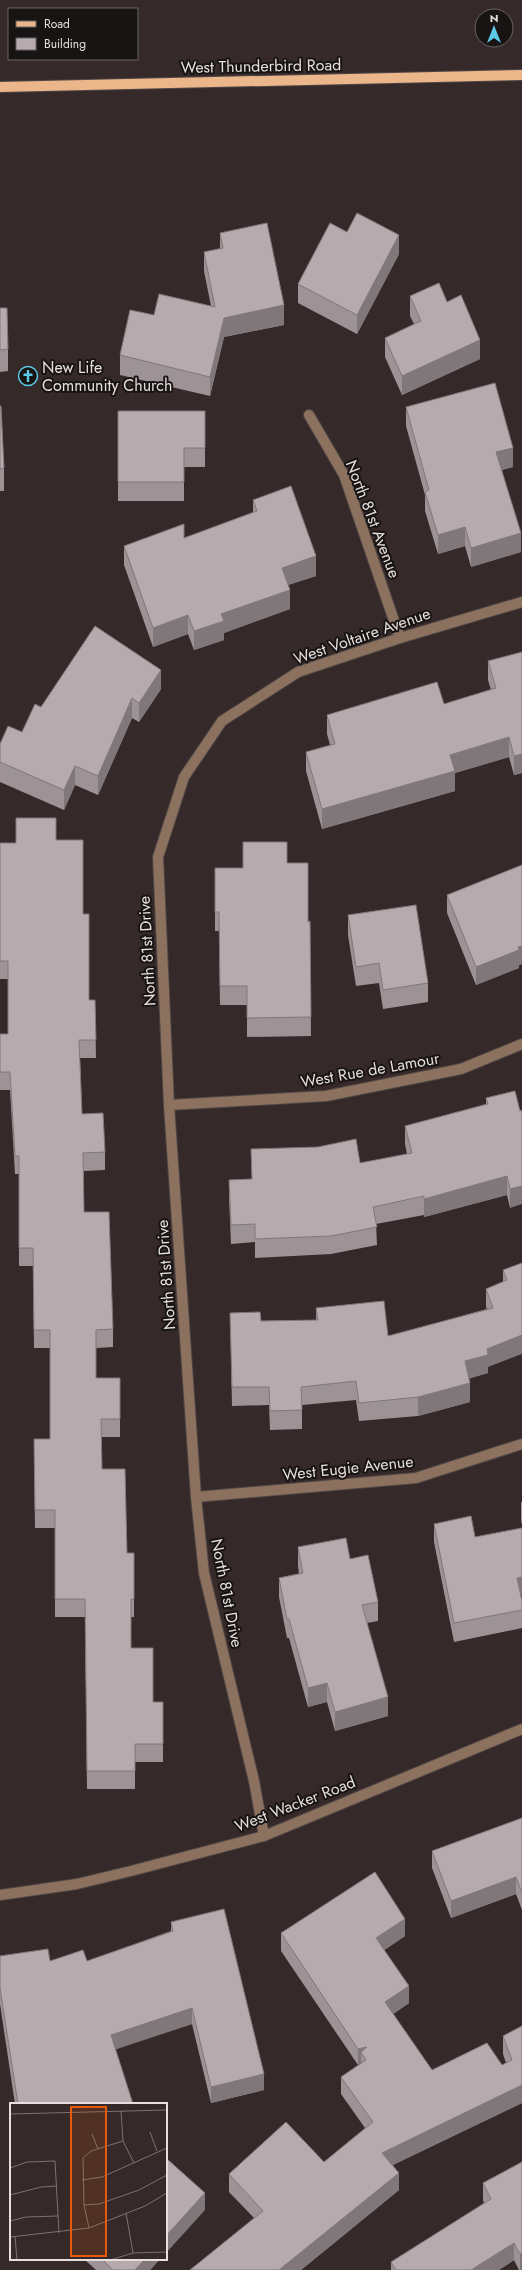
<svg xmlns="http://www.w3.org/2000/svg" width="522" height="2270" viewBox="0 0 522 2270" font-family="Jost,sans-serif">
  <style>
    .lines { fill: none; stroke-linecap: round; stroke-linejoin: round }
    .minor-casing { stroke: #514746; stroke-width: 12 }
    .major-casing { stroke: #514746; stroke-width: 12 }
    .minor { stroke: #8c725e; stroke-width: 10 }
    .major { stroke: #ecb68b; stroke-width: 10 }
    .wall { fill: #9d9296 }
    .shaded-wall { fill: #80777a }
    .building { fill: #b7aaaf; stroke: #80777a }
    .labels { text-anchor: middle; dominant-baseline: central; stroke-width: 4; stroke-linejoin: round; paint-order: stroke }
    .street-label { font-size: 16px; fill: #e6dfde; stroke: #191414 }
    .poi-label { font-size: 16px; fill: #e6dfde; stroke: #191414; text-anchor: start }
    .inset-road { fill: none; stroke: #7c7271; stroke-width: 1 }
    .view { fill: #e8590c; fill-opacity: 0.15; stroke: #e8590c; stroke-width: 2 }
    .inset-edge { fill: none; stroke: #e6dfde; stroke-width: 2 }
  </style>
  <rect width="100%" height="100%" fill="#352a29"/>
  <g class="lines">
    <g class="minor-casing">
      <g id="minor">
        <polyline points="309,415 344,475 400,638"/>
        <polyline points="169,1105 326,1096 461,1069 522,1044"/>
        <polyline points="196,1497 416,1478 522,1444"/>
        <polyline points="264,1836 254,1781 204,1573 196,1497 169,1105 158,857 184,777 222,721 298,672 400,638 522,602"/>
        <polyline points="0,1895 77,1884 131,1871 264,1836 522,1729"/>
      </g>
    </g>
    <g class="major-casing">
      <polyline id="major" points="0,87 522,75"/>
    </g>
    <use href="#minor" class="minor"/>
    <use href="#major" class="major"/>
  </g>
  <g class="wall">
    <polygon points="347,232 399,254 357,334 298,303 298,284"/>
    <polygon points="220,233 284,325 224,337 210,396 120,375 120,355 154,315 211,306 204,271 204,252 220,249"/>
    <polygon points="410,296 480,359 402,395 385,357 385,338 414,324 410,316"/>
    <polygon points="0,308 8,349 8,371 0,372"/>
    <polygon points="0,406 4,468 4,491 0,491"/>
    <polygon points="406,407 513,467 502,470 521,552 471,567 465,546 438,554 425,511 425,495 406,426"/>
    <polygon points="118,411 205,411 205,467 184,467 184,501 118,501"/>
    <polygon points="253,500 316,576 288,585 290,609 224,633 224,640 194,650 188,634 153,647 124,565 124,546 184,538 253,513"/>
    <polygon points="522,652 522,773 514,775 509,757 455,773 455,791 322,829 306,771 306,752 330,745 327,734 327,715 444,704 491,690 488,680 488,661"/>
    <polygon points="161,689 139,722 132,718 98,795 75,785 64,810 0,782 0,744 22,732 41,707"/>
    <polygon points="56,840 83,914 89,1000 95,1000 96,1058 80,1058 82,1114 105,1152 105,1170 84,1171 84,1212 113,1329 113,1347 96,1348 96,1378 120,1378 120,1437 101,1437 102,1469 127,1553 134,1553 134,1617 131,1617 131,1648 153,1702 163,1702 163,1762 135,1762 135,1789 87,1789 85,1617 55,1617 55,1528 35,1528 34,1439 50,1439 50,1348 34,1348 33,1266 19,1266 19,1174 15,1174 10,1090 0,1090 0,1034 8,1034 8,979 0,979 0,843 16,843"/>
    <polygon points="287,863 308,922 310,921 311,1036 247,1037 247,1005 220,1005 219,931 215,931 215,868 243,868"/>
    <polygon points="522,865 522,964 519,965 519,968 476,985 447,913 447,895"/>
    <polygon points="348,915 428,983 428,1002 383,1009 379,983 356,986 348,935"/>
    <polygon points="515,1091 510,1208 507,1195 424,1217 424,1215 376,1224 377,1245 331,1254 255,1258 255,1242 231,1244 229,1198 229,1180 252,1179 251,1149 360,1163 407,1154 405,1144 405,1126 486,1104 486,1098"/>
    <polygon points="522,1263 488,1367 488,1373 469,1378 470,1402 418,1416 359,1421 356,1400 302,1405 302,1429 270,1430 269,1405 232,1406 230,1313 261,1321 316,1320 316,1308 388,1336 487,1309 486,1307 486,1289 503,1282 503,1270"/>
    <polygon points="521,1502 522,1502 522,1525 521,1520"/>
    <polygon points="434,1524 475,1537 522,1528 522,1595 521,1595 522,1601 522,1628 454,1642 434,1542"/>
    <polygon points="298,1547 350,1559 378,1602 378,1621 367,1623 388,1716 335,1731 327,1702 308,1707 289,1638 287,1638 279,1597 279,1578 299,1574 298,1566"/>
    <polygon points="522,1818 522,1910 516,1894 451,1918 432,1868 432,1851"/>
    <polygon points="171,1922 264,2090 211,2103 192,2024 115,2049 133,2104 15,2104 0,2004 0,1956 50,1961 87,1961 171,1931"/>
    <polygon points="281,1933 405,1936 384,1950 409,2003 393,2014 432,2070 502,2065 506,2063 503,2054 503,2036 522,2026 522,2103 393,2165 399,2190 301,2270 190,2270 254,2218 229,2192 229,2174 324,2162 365,2128 341,2094 341,2077 358,2065 281,1951"/>
    <polygon points="522,2162 522,2270 519,2270 514,2260 499,2270 391,2270 391,2262 484,2203 483,2200 483,2183"/>
    <polygon points="84,2259 160,2259 150,2270 96,2270"/>
  </g>
  <g class="shaded-wall">
    <polygon points="399,235 399,254 357,334 357,315"/>
    <polygon points="284,305 284,325 224,337 210,396 210,377 224,318"/>
    <polygon points="480,340 480,359 402,395 402,376"/>
    <polygon points="513,448 513,467 496,471 496,452"/>
    <polygon points="465,527 465,546 438,554 438,535"/>
    <polygon points="521,533 521,552 471,567 471,548"/>
    <polygon points="316,556 316,576 282,587 282,568"/>
    <polygon points="290,590 290,609 224,633 224,640 194,650 194,631 221,614"/>
    <polygon points="188,615 188,634 153,647 153,628"/>
    <polygon points="161,670 161,689 139,722 139,703"/>
    <polygon points="132,698 132,718 98,795 98,776"/>
    <polygon points="509,737 509,757 455,773 455,791 322,829 322,809 450,755"/>
    <polygon points="522,754 522,773 514,775 514,756"/>
    <polygon points="75,766 75,785 64,810 64,790"/>
    <polygon points="522,946 522,964 519,965 519,968 476,985 476,967 518,947"/>
    <polygon points="507,1176 507,1195 424,1217 424,1199"/>
    <polygon points="522,1186 522,1204 510,1208 510,1189"/>
    <polygon points="522,1335 522,1354 488,1367 488,1373 465,1380 465,1361 487,1349"/>
    <polygon points="470,1383 470,1402 418,1416 418,1397"/>
    <polygon points="522,1577 522,1595 517,1596 517,1578"/>
    <polygon points="327,1683 327,1702 308,1707 308,1688"/>
    <polygon points="388,1697 388,1716 335,1731 335,1712"/>
    <polygon points="516,1877 516,1894 451,1918 451,1901"/>
    <polygon points="405,1919 405,1936 376,1956 376,1938"/>
    <polygon points="409,1986 409,2003 385,2020 385,2002"/>
    <polygon points="192,2008 192,2024 111,2051 111,2035"/>
    <polygon points="367,2047 361,2052 361,2066 358,2066 358,2049"/>
    <polygon points="264,2074 264,2090 211,2103 211,2087"/>
    <polygon points="522,2085 522,2103 382,2170 382,2153"/>
    <polygon points="399,2173 399,2190 301,2270 279,2270"/>
    <polygon points="205,2193 205,2210 166,2253 166,2236"/>
    <polygon points="514,2243 514,2260 499,2270 471,2270"/>
    <polygon points="522,2253 522,2270 520,2270 520,2254"/>
    <polygon points="145,2259 160,2259 150,2270 135,2270"/>
  </g>
  <g class="building">
    <polygon points="357,213 399,235 357,315 298,284 330,223 347,232"/>
    <polygon points="267,223 284,305 224,318 210,377 120,355 130,310 154,315 159,294 215,307 204,252 223,248 220,233"/>
    <polygon points="439,283 447,302 461,295 480,340 402,376 385,338 421,321 410,296"/>
    <polygon points="0,308 7,308 8,349 0,350"/>
    <polygon points="495,383 513,448 496,452 521,533 471,548 465,527 438,535 425,492 429,490 406,407"/>
    <polygon points="0,406 1,406 4,468 0,469"/>
    <polygon points="118,411 205,411 205,448 184,448 184,482 118,482"/>
    <polygon points="291,486 316,556 282,568 290,590 221,614 224,621 194,631 188,615 153,628 124,546 184,524 184,538 257,511 253,500"/>
    <polygon points="95,626 161,670 139,703 132,698 98,776 75,766 64,790 0,762 0,744 8,726 22,732 35,704 41,707"/>
    <polygon points="522,652 522,754 514,756 509,737 450,755 455,771 322,809 306,752 335,744 327,715 437,682 444,704 496,688 488,661"/>
    <polygon points="16,818 56,818 56,840 83,840 83,914 89,914 89,1000 95,1000 96,1040 79,1040 82,1114 103,1113 105,1152 83,1153 84,1212 109,1212 113,1329 96,1330 96,1378 120,1378 120,1419 101,1419 102,1469 125,1469 127,1553 134,1553 134,1599 131,1599 131,1648 153,1648 153,1702 163,1702 163,1744 135,1744 135,1771 87,1771 85,1599 55,1599 55,1510 35,1510 34,1439 50,1439 50,1330 34,1330 33,1248 19,1248 19,1156 15,1156 10,1072 0,1072 0,1034 8,1034 8,961 0,961 0,843 16,843"/>
    <polygon points="243,842 287,842 287,863 308,863 308,922 310,921 311,1017 247,1018 247,986 220,986 219,912 215,912 215,868 243,868"/>
    <polygon points="522,865 522,946 518,947 519,950 476,967 447,895"/>
    <polygon points="416,905 428,983 383,990 379,963 356,967 348,915"/>
    <polygon points="515,1091 520,1111 522,1110 522,1186 510,1189 507,1176 424,1199 424,1196 373,1207 377,1227 331,1236 255,1239 255,1224 231,1225 229,1180 252,1179 251,1149 318,1147 356,1139 360,1163 412,1153 405,1126 488,1104 486,1098"/>
    <polygon points="522,1263 522,1335 487,1349 488,1355 465,1361 470,1383 418,1397 359,1403 356,1381 301,1387 302,1410 270,1411 269,1387 232,1387 230,1313 260,1312 261,1321 318,1320 316,1308 384,1301 388,1336 493,1308 486,1289 507,1280 503,1270"/>
    <polygon points="471,1516 475,1537 522,1528 522,1577 517,1578 522,1601 522,1610 454,1623 434,1524"/>
    <polygon points="346,1538 350,1559 368,1555 378,1602 362,1605 388,1697 335,1712 327,1683 308,1688 289,1619 287,1619 279,1578 303,1573 298,1547"/>
    <polygon points="522,1818 522,1893 516,1877 451,1901 432,1851"/>
    <polygon points="375,1872 405,1919 376,1938 409,1986 385,2002 432,2070 487,2043 502,2065 512,2060 503,2036 522,2026 522,2085 382,2153 399,2173 279,2270 190,2270 263,2211 229,2174 286,2122 324,2162 373,2122 341,2077 366,2060 361,2052 367,2047 358,2049 281,1933"/>
    <polygon points="224,1909 264,2074 211,2087 192,2008 111,2035 133,2104 18,2104 0,1988 0,1956 48,1949 50,1961 83,1950 87,1961 173,1931 171,1922"/>
    <polygon points="166,2158 205,2193 166,2236"/>
    <polygon points="522,2162 522,2253 520,2254 514,2243 471,2270 396,2270 391,2262 491,2199 483,2183"/>
    <polygon points="102,2259 145,2259 135,2270 113,2270"/>
  </g>
  <defs>
    <g id="church-ring" transform="scale(1)"><circle r="9.5" fill="#191414" stroke="#5bc8e7" stroke-width="1.5"/><path d="M-1.2-6h2.4v3.5h3.3v2.4h-3.3V6h-2.4V-.1h-3.3v-2.4h3.3Z" fill="#5bc8e7"/></g>
  </defs>
  <g fill-rule="evenodd">
    <use href="#church-ring" x="28" y="376"/>
  </g>
  <g class="labels">
    <g class="street-label">
      <text transform="translate(261 66) rotate(-1)">West Thunderbird Road</text>
      <text transform="translate(373 519) rotate(69)">North 81st Avenue</text>
      <text transform="translate(362 636) rotate(-19)">West Voltaire Avenue</text>
      <text transform="translate(147 951) rotate(-93)">North 81st Drive</text>
      <text transform="translate(370 1070) rotate(-10)">West Rue de Lamour</text>
      <text transform="translate(166 1275) rotate(-94)">North 81st Drive</text>
      <text transform="translate(348 1468) rotate(-6)">West Eugie Avenue</text>
      <text transform="translate(227 1593) rotate(79)">North 81st Drive</text>
      <text transform="translate(295 1804) rotate(-21)">West Wacker Road</text>
    </g>
    <g class="poi-label">
      <text x="42" y="367">New Life<tspan x="42" dy="18">Community Church</tspan></text>
    </g>
  </g>
  <g transform="translate(10 2103)">
    <rect width="157" height="157" fill="#352a29"/>
    <path class="inset-road" d="M111,8L113,38L124,60M0,11L157,7M140,29L147,48M82,31L88,46M0,65L17,59L45,58L49,130M72,77L92,74L157,45M0,92L31,84L47,83M74,102L89,101L129,87L157,72M116,110L123,150M0,118L16,114L48,113M79,125L74,102L73,55L81,48L113,38M5,133L7,157M0,134L79,125L135,103L157,90M100,157L123,150L157,149"/>
    <path class="view" d="M61,4H96V153H61Z"/>
    <rect width="157" height="157" class="inset-edge"/>
  </g>
  <rect x="8" y="8" width="130" height="52" fill="#191414" stroke="#6b6565"/>
  <rect x="16" y="21" width="20" height="6" fill="#ecb68b" stroke="#6b6565"/>
  <text x="44" y="28" font-size="12" fill="#e6dfde">Road</text>
  <rect x="16" y="38" width="20" height="12" fill="#b7aaaf" stroke="#6b6565"/>
  <text x="44" y="48" font-size="12" fill="#e6dfde">Building</text>
  <g transform="translate(494 28)"><circle r="19" fill="#191414" stroke="#6b6565"/>
  <path d="M0-3L7 15L0 10L-7 15Z" fill="#5bc8e7"/>
  <text y="-6" font-size="11" font-weight="bold" text-anchor="middle" fill="#e6dfde">N</text>
  </g>
</svg>
